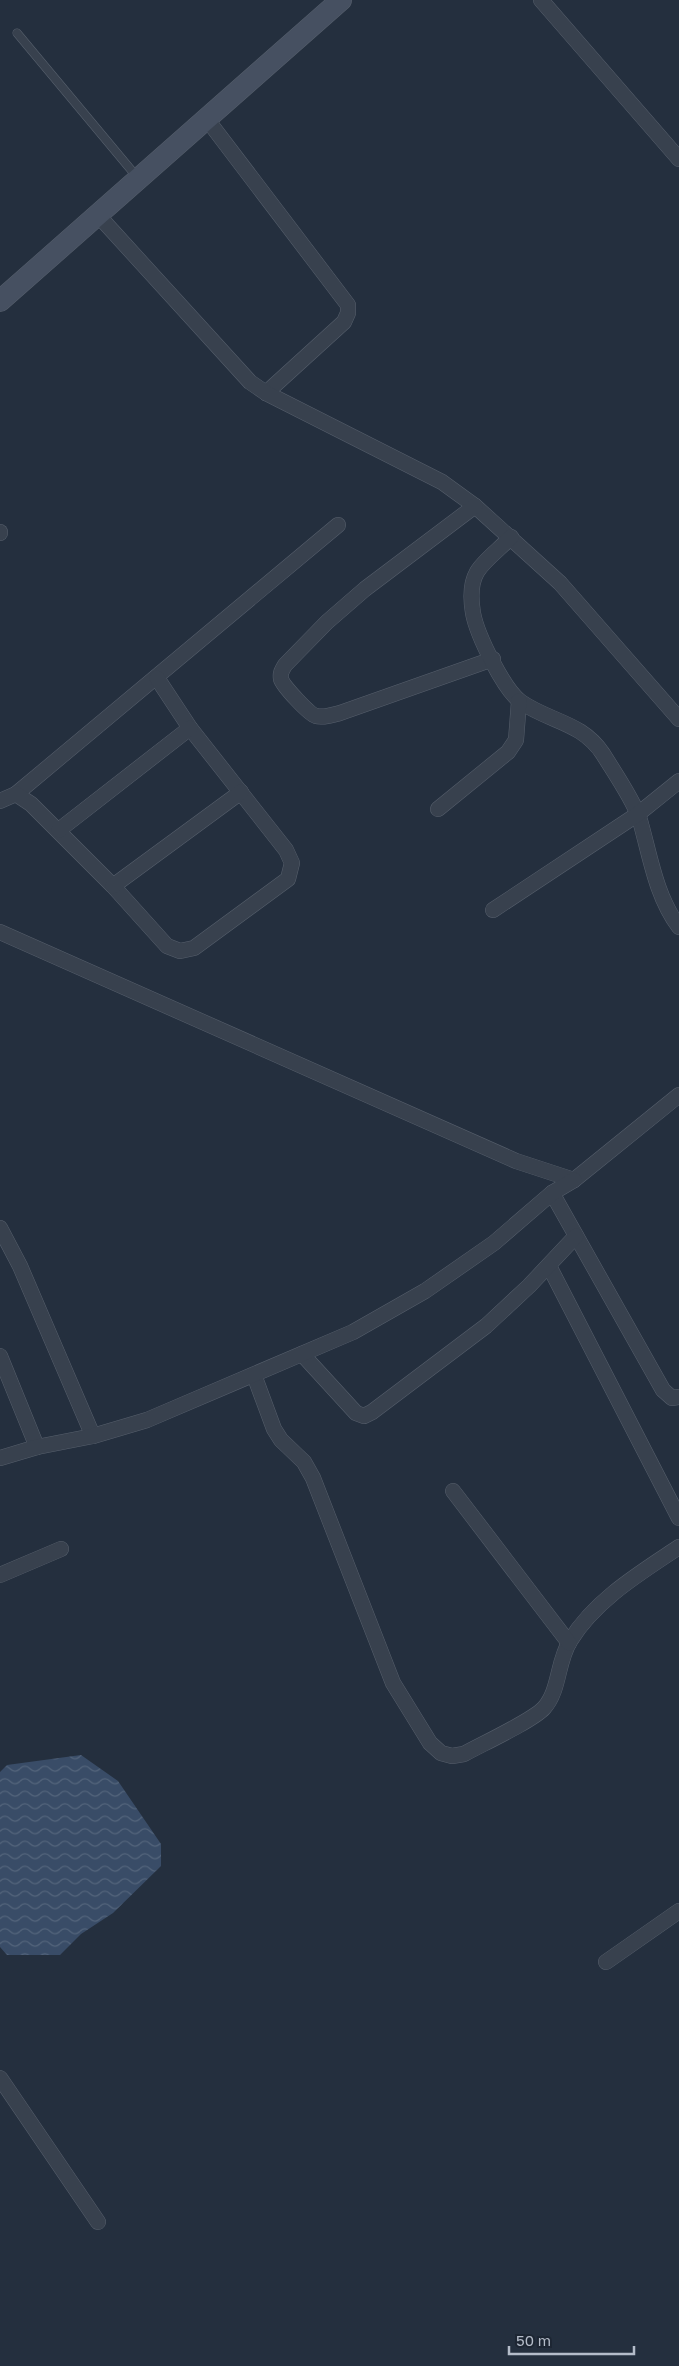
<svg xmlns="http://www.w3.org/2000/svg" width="679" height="2366" viewBox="0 0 679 2366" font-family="'Golos Text',sans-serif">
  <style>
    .water { fill: url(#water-waves) }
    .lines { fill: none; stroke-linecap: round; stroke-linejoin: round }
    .lane-casing { stroke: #565f6c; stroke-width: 9 }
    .street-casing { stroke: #565f6c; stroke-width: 16 }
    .secondary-casing { stroke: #565f6c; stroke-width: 22 }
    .lane { stroke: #38414e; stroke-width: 8 }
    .street { stroke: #38414e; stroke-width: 15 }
    .secondary { stroke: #465061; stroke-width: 21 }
  </style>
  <defs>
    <pattern id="water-waves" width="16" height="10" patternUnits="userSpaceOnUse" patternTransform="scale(1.25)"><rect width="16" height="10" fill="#394c67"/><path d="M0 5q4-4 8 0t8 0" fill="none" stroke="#53647b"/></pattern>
  </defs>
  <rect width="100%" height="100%" fill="#242f3e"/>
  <polygon class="water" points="81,1755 118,1781 161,1844 161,1866 113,1913 81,1934 60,1955 7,1955 0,1947 0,1772 7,1765"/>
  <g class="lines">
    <g class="lane-casing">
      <polyline id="lane" points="17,33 137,177"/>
    </g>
    <g class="street-casing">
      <g id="street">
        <polyline points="541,0 679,159"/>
        <polyline points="206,118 348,305 348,313 344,322 266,393"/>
        <polyline points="97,214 250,382 266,393 442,482 475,506 560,583 679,719"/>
        <path d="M475,506L365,589L327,622L285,665C282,670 280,673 281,679C283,686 309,714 316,716C323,718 333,715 340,713L493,659"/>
        <polyline points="0,532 0,533"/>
        <path d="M511,537C501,548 484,560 477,572C470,584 471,601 473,613C477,635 504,690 521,702C550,722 582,722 603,754C614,772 632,798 639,817C650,854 655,895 679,927"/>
        <polyline points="16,794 338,525"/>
        <polyline points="0,801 16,794 31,804 113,886 167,946 180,951 194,948 288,879 292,863 286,850 190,728 157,678"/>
        <polyline points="438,809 508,752 516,740 519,701"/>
        <polyline points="59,830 190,728"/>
        <polyline points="113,886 241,792"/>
        <polyline points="493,910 638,814 679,781"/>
        <polyline points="0,932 516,1161 574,1180 679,1095"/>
        <polyline points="552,1193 663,1390 672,1398 679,1397"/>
        <polyline points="0,1228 20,1266 93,1436"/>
        <polyline points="549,1266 679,1518"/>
        <polyline points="302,1354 356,1413 364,1416 372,1412 486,1326 529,1286 576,1236"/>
        <polyline points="0,1356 37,1447"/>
        <path d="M254,1375L274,1429L281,1440L304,1462L313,1478L393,1683L430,1743L441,1753L452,1756L464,1754C482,1744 532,1721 544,1708C560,1690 557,1662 570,1641C595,1600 640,1573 679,1547"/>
        <polyline points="0,1458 37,1447 93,1436 147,1420 353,1332 425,1291 494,1243 552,1193 574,1180"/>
        <polyline points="453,1491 569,1643"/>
        <polyline points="0,1575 61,1549"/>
        <polyline points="606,1962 679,1911"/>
        <polyline points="0,2078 98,2222"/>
      </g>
    </g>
    <g class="secondary-casing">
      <polyline id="secondary" points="0,301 341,0"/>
    </g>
    <use href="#lane" class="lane"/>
    <use href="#street" class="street"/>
    <use href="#secondary" class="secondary"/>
  </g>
  <path d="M509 2346v8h125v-8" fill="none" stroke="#b4bcc9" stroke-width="2.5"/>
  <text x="516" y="2346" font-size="15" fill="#b4bcc9" stroke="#1d2633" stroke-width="4" paint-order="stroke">50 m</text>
</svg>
